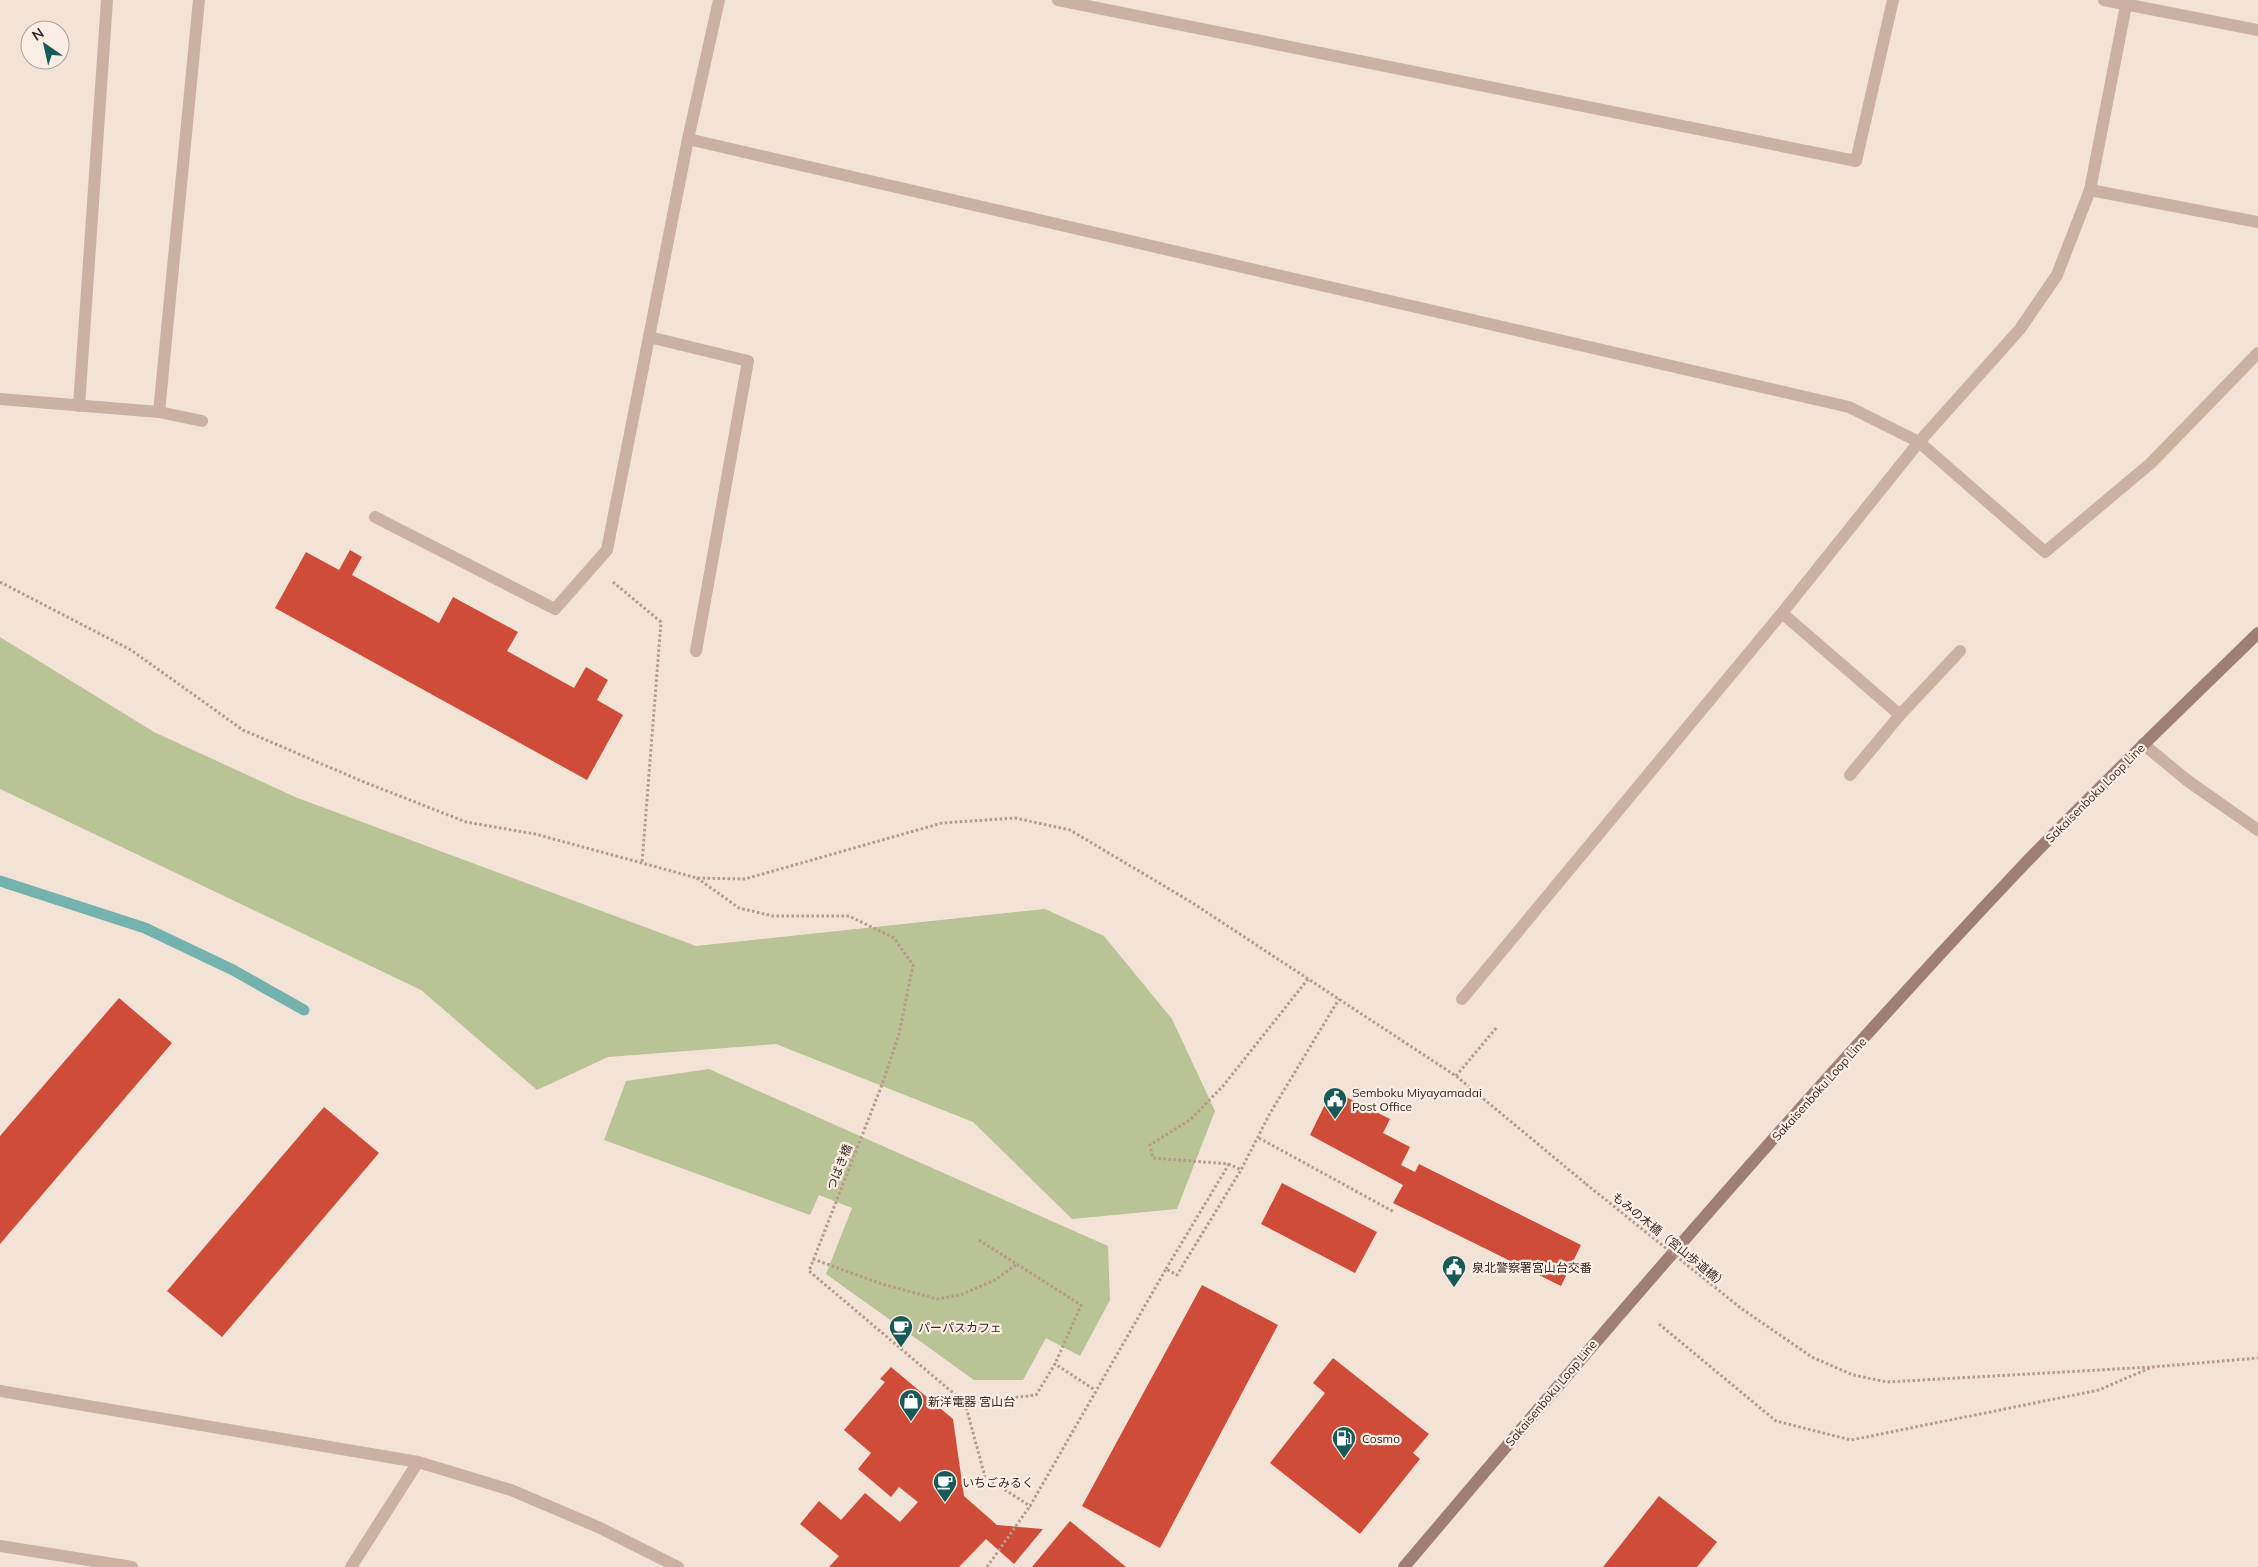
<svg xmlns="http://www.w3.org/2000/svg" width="2258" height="1567" viewBox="0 0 2258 1567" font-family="Mulish,'Noto Sans JP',sans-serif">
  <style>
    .green { fill: #b9c396 }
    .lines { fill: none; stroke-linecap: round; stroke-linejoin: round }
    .stream { stroke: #74b2ad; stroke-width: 11 }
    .building { fill: #cf4c39 }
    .path { stroke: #b79a8c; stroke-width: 3; stroke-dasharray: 2.5 2.5; stroke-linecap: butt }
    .service { stroke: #cbb1a2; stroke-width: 12 }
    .minor { stroke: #cbb1a2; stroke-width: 12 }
    .tertiary { stroke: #cbb1a2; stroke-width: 12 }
    .secondary { stroke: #9f7f74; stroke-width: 12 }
    .path-bridge { stroke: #b79a8c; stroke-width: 3; stroke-dasharray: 2.5 2.5; stroke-linecap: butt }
    .labels { text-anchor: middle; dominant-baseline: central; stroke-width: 4.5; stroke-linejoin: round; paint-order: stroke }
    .street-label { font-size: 12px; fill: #362925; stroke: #faede3 }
    .poi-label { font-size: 12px; fill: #362925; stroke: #faede3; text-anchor: start }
  </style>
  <rect width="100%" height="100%" fill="#f3e3d7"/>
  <g class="green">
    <polygon points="0,637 154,732 295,797 696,946 1045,909 1104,936 1172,1019 1215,1111 1177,1209 1072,1219 973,1122 776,1044 608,1057 537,1090 421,990 0,789"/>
    <polygon points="709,1069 1108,1246 1110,1300 1080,1356 1046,1338 1023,1380 974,1380 826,1274 852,1208 819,1195 810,1215 604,1140 626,1081"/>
  </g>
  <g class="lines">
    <polyline class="stream" points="0,881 145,928 233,970 304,1010"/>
  </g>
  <g class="building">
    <polygon points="350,550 362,557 352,575 439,623 453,597 518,632 507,651 574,688 586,667 608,680 597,700 623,715 587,780 275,608 306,552 339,570"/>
    <polygon points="119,998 172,1043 0,1244 0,1136"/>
    <polygon points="1332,1090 1390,1119 1383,1133 1410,1147 1401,1165 1415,1172 1419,1164 1581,1245 1561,1286 1393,1203 1403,1185 1310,1135"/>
    <polygon points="324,1107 379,1153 222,1337 167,1291"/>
    <polygon points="1282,1183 1377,1232 1355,1273 1261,1224"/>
    <polygon points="1202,1285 1278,1325 1160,1548 1082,1506"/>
    <polygon points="1333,1358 1429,1434 1413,1453 1420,1459 1360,1534 1270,1463 1325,1393 1313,1383"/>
    <polygon points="891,1367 953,1419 964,1496 997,1525 1043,1529 1014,1564 986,1539 959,1567 829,1567 839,1556 800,1524 819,1501 841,1520 865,1493 900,1522 918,1502 899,1487 891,1497 858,1469 871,1453 844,1430 885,1382 880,1379"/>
    <polygon points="1659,1496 1717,1542 1697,1567 1603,1567"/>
    <polygon points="1070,1521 1126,1567 1032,1567"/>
  </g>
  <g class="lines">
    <g class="path">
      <polyline points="0,582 131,650 243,730 359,780 466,822 535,834 697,878 745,879 942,823 1015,818 1070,830 1191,902 1456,1076 1586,1184"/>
      <polyline points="613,582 661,622 642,863"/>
      <polyline points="697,878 739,908 773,916 849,916 894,938 913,965 899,1034 883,1082 809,1271 965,1403 1036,1395 1055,1364 1095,1390"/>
      <polyline points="1308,979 1223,1086 1191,1119 1150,1145 1153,1158 1229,1164 1241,1170 1269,1115 1339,999"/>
      <polyline points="1456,1076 1497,1027"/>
      <polyline points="1259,1138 1394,1212"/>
      <polyline points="979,1240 1081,1305 1055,1364"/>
      <polyline points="813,1259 882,1284 937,1299 960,1295 995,1280 1017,1264"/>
      <polyline points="1166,1269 1229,1164"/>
      <polyline points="1742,1309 1812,1357 1853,1375 1887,1382 2152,1367 2258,1358"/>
      <polyline points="1659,1324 1776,1421 1851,1440 2099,1390 2152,1367"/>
      <polyline points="965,1403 985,1477 1030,1506 1166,1269 1177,1275 1241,1170"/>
      <polyline points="987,1567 1030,1506"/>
    </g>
    <g class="service">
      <polyline points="649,337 748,361 696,651"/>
      <polyline points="0,399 159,412 202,421"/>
      <polyline points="79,406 107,0"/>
      <polyline points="159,412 199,0"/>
      <polyline points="375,517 555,609 607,550 688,139"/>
    </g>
    <g class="minor">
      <polyline points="719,0 688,139 1849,407 1919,442 2045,552 2151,463 2258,353"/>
      <polyline points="1058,0 1856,161 1893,0"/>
      <polyline points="2104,0 2258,30"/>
      <polyline points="2090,190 2258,222"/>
      <polyline points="1782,613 1900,715"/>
      <polyline points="1850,775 1900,715 1960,651"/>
      <polyline points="1462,999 1782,613 1919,442 2020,329 2057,275 2090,190 2127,0"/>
      <polyline points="0,1546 132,1567"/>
      <polyline points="351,1567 418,1462"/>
    </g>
    <g class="tertiary">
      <polyline points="2143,744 2188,781 2258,830"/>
      <polyline points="0,1391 418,1462 511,1490 598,1527 678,1567"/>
    </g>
    <path class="secondary" d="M1404,1567C1603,1332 1803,1099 2014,875C2093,792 2176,713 2258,633"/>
    <polyline class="path-bridge" points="1586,1184 1742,1309"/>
  </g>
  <defs>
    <g id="civic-pin" transform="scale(1.25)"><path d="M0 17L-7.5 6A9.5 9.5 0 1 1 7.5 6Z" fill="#185a57" stroke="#faede3"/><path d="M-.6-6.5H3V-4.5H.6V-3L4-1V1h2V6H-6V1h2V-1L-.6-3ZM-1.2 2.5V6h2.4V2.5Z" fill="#fff"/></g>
    <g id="cafe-pin" transform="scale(1.25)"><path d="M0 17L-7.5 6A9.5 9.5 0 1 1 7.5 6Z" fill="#185a57" stroke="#faede3"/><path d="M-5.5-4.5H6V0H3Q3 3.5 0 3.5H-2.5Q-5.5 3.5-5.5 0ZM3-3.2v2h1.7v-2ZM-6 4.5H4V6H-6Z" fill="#fff"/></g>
    <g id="shop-pin" transform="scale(1.25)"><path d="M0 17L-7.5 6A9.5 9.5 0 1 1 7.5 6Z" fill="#185a57" stroke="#faede3"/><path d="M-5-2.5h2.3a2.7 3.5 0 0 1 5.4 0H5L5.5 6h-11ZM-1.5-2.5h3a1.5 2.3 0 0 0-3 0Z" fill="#fff"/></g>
    <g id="fuel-pin" transform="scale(1.25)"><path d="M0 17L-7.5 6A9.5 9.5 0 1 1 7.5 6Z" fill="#185a57" stroke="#faede3"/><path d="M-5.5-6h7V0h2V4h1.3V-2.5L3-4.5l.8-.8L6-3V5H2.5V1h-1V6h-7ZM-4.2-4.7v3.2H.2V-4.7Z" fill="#fff"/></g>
  </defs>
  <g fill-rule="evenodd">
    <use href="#civic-pin" x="1335" y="1099"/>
    <use href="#civic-pin" x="1454" y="1267"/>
    <use href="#cafe-pin" x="901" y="1327"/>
    <use href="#shop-pin" x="911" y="1401"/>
    <use href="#fuel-pin" x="1344" y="1438"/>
    <use href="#cafe-pin" x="945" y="1482"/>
  </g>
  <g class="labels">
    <g class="street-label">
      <text transform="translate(2095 793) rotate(-45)">Sakaisenboku Loop Line</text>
      <text transform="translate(1819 1089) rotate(-48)">Sakaisenboku Loop Line</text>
      <text transform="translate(839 1167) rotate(-68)">つばき橋</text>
      <text transform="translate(1670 1240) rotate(39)">もみの木橋（宮山歩道橋）</text>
      <text transform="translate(1551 1393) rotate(-50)">Sakaisenboku Loop Line</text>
    </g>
    <g class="poi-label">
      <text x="1352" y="1092">Semboku Miyayamadai<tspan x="1352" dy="14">Post Office</tspan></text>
      <text x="1472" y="1267">泉北警察署宮山台交番</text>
      <text x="918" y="1327">パーパスカフェ</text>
      <text x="928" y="1401">新洋電器 宮山台</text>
      <text x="1362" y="1438">Cosmo</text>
      <text x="962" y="1482">いちごみるく</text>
    </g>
  </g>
  <g transform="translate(45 45) rotate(326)"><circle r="24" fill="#faede3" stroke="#ac9f97"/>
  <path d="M0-4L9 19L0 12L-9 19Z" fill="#185a57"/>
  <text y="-8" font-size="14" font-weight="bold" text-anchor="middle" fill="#362925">N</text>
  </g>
</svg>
